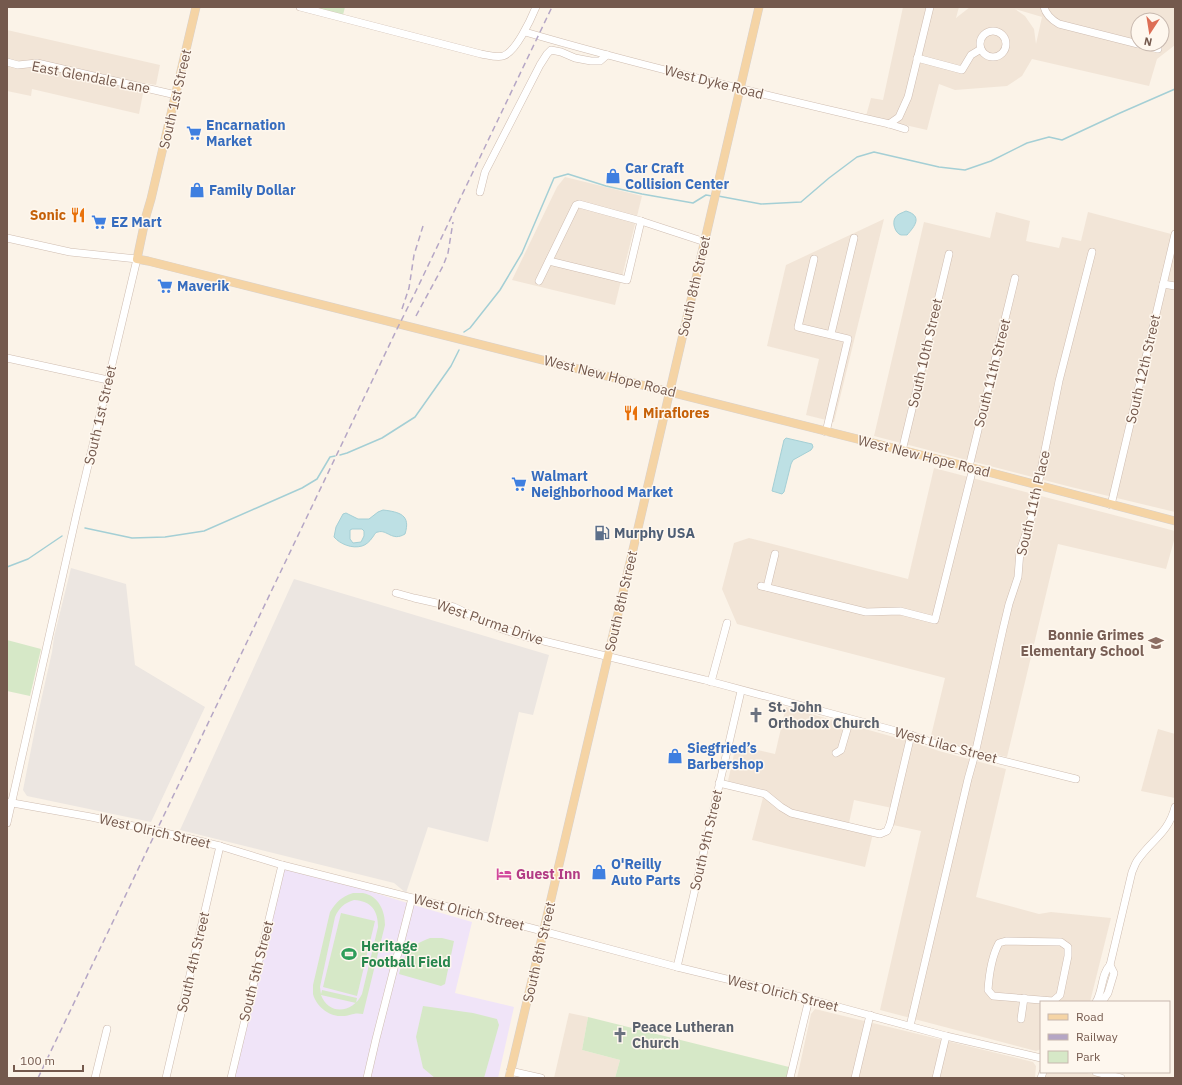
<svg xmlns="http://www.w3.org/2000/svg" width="1182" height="1085" viewBox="0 0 1182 1085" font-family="'IBM Plex Sans',sans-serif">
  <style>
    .residential { fill: #f2e5d7; fill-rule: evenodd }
    .industrial { fill: #ece6e1 }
    .education { fill: #f0e4f8 }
    .green { fill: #d6e8c7; fill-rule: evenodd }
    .water { fill: #bde0e4; stroke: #a4cfd5; fill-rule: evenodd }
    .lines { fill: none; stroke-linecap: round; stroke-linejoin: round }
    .stream { stroke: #a4cfd5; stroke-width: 1.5 }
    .minor-casing { stroke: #cfbdb1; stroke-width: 8 }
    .major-casing { stroke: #d8d1cd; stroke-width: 9 }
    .minor { stroke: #fff; stroke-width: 7 }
    .major { stroke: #f5d4a5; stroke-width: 8 }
    .rail { stroke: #b5a6c5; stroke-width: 1.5; stroke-dasharray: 6 4; stroke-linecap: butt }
    .labels { text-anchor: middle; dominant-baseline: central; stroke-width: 3; stroke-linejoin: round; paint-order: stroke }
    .street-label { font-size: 14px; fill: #74594d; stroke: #fef7ee }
    .shop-label { font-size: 14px; font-weight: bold; fill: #366cbe; stroke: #fef7ee; text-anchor: start }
    .food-label { font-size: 14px; font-weight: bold; fill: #c56008; stroke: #fef7ee; text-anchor: end }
    .service-label { font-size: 14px; font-weight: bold; fill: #4e5e75; stroke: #fef7ee; text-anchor: start }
    .education-label { font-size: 14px; font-weight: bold; fill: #785e54; stroke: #fef7ee; text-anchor: end }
    .worship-label { font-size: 14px; font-weight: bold; fill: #5b616d; stroke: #fef7ee; text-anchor: start }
    .hotel-label { font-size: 14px; font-weight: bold; fill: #b23c85; stroke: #fef7ee; text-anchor: start }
    .leisure-label { font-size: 14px; font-weight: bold; fill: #27864d; stroke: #fef7ee; text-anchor: start }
  </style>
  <rect width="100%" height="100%" fill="#fbf3e8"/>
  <g class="residential">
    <path d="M903,7H959L956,18L970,7H1175V45L1157,59L1149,86L1032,59L1022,76L1007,86L955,90L939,84L927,130L866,116L871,98L883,100ZM1015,9L1042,17L1036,44L1034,29L1025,16ZM1138,20H1162V44H1138Z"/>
    <polygon points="7,30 160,65 156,85 145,83 139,114 32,89 31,96 7,91"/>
    <polygon points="565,177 642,196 615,305 512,280 557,187"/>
    <polygon points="996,212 1030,221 1026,241 1059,248 1062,237 1081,241 1088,212 1175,235 1175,512 1071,487 874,436 924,222 990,238"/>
    <polygon points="884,219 834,422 806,415 819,359 767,346 786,265"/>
    <polygon points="934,468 1175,531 1175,537 1166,569 1058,544 1007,757 930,740 945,678 737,624 722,589 734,543 749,538 908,579"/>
    <polygon points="786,707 919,744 939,751 1006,769 976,897 1039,914 1051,912 1111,918 1090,1002 1041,1002 1041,1048 1039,1050 1036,1051 880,1010 921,831 893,825 897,809 854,800 849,823 874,829 865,867 752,840 765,790 728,781 736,745 775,754"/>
    <polygon points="1158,729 1175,734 1175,798 1141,791"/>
    <polygon points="815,1009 1033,1062 1036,1066 1035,1078 797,1078 811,1014"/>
    <polygon points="569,1013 588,1017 582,1050 620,1060 615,1078 554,1078"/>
    <polygon points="1047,1072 1083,1072 1107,1078 1045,1078"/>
  </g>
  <g class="industrial">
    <polygon points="71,568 126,584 135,665 205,707 151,822 27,796 23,790 38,714 52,652 54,637"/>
    <polygon points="294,579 549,655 533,715 519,712 488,842 428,827 406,893 394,883 180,830"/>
  </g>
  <polygon class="education" points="282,865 292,867 417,906 472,922 455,993 514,1007 498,1078 233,1078"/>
  <g class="green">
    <polygon points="313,7 345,7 343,15"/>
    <polygon points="7,640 41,649 30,696 7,691"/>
    <path d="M353,893C356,893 360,893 363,893C379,896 385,911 385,925L363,1014C353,1012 351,1016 342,1016C329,1017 316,1006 313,994C313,991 313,988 313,985L330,912C336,902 341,897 353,893ZM354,900C371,901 378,910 378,927L362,994C353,1013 329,1016 321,995L356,1003L357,998L322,990L321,994L320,987L335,917C339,908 344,903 354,900Z"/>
    <polygon points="341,913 375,921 357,996 323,987"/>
    <path d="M430,938H442L454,941L445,984L441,986L399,974C405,952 409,946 430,938Z"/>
    <polygon points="423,1006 473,1013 497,1019 499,1025 484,1078 435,1078 423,1068 416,1037"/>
    <polygon points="588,1017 793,1068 790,1078 615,1078 620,1060 582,1050"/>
  </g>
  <g class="water">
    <path d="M906,211C923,216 915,226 907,235C906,235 901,235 901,235C895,233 892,223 895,218C897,214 902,213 906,211Z"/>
    <polygon points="786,438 812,444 813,447 811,450 793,460 791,464 784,492 782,494 772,491 784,440"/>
    <path d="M383,510C400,512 411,515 405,534C392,542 387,529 378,532C375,532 374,536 372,538C370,541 366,545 362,546C352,549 340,544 334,537L336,527L343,514L346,513L358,519H369L378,512ZM352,529H362L364,531V536L361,542L353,543L350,539V530Z"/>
  </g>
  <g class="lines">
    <g class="stream">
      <polyline points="718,196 761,204 801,202 829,178 857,157 874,152 939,167 965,170 991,161 1027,143 1049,137 1062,140 1120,113 1175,89"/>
      <polyline points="464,332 470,328 500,290 522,253 554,178 568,174 606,186 642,194 693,203 706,195 712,196"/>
      <polyline points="340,455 347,453 382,438 415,417 451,366 459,350"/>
      <polyline points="85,528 132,538 165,537 204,531 302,488 317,479 330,457 335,456"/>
      <polyline points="7,567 28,559 62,536"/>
    </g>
    <g class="minor-casing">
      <g id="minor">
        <path d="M300,7L481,54C488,55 497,58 503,56C516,52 531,19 536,7"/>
        <path d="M1044,7C1046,15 1052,20 1059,24L1138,44"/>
        <circle cx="993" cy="44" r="13"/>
        <path d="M525,32C645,67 767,95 889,124L905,129"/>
        <polyline points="1139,44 1158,49"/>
        <polyline points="917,58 962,70 971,55 981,49"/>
        <polyline points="7,62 18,65 37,63 176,95"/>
        <polyline points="889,124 899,117 908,97 930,7"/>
        <polyline points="480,192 485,172 540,65 547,54 551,50 561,52 575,58 591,61 600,61 607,55"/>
        <polyline points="7,238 70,252 137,259 77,512 7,823"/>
        <polyline points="814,259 798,327 848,339 826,432"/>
        <polyline points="549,261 627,280 641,221"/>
        <polyline points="539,281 576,205 579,204 641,221 705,242"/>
        <polyline points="1163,284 1175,286"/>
        <polyline points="831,334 854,238"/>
        <polyline points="7,358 108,380"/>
        <polyline points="902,451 949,254"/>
        <polyline points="969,467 1015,278"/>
        <polyline points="1111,505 1175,234"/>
        <polyline points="761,586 866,612 900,611 935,620 973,468"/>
        <polyline points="767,587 775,554"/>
        <polyline points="396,593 414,598 454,607 496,627 523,636 705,680 911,735 942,746 1076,779"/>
        <polyline points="711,682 727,623"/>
        <polyline points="836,753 841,750 850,719"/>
        <polyline points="719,783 765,794 781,807 791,813 880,834 887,831 890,824 911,735"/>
        <polyline points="7,802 91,817 157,831 220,846 282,865 531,928 677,967 809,999 946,1036 1041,1058"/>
        <path d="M1006,941L1061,942L1068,947V956L1060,995L1053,1001L993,996L988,990C989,975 992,956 999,943Z"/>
        <polyline points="677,967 741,691"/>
        <path d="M1096,1002C1103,991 1101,974 1110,965L1132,872C1134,868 1135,864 1137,861C1151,840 1168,834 1175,807"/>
        <polyline points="1102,1002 1108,993 1114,973 1110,965"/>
        <polyline points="1021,1019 1024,998"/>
        <polyline points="910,1026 968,779 975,754 1003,629 1009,604 1018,577 1020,551 1031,519 1059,381 1092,252"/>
        <polyline points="510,1071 541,1078"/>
        <polyline points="1096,1072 1121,1078"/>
        <polyline points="95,1078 107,1029"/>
        <polyline points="166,1078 220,846"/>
        <polyline points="231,1078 282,865"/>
        <polyline points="367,1078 376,1039 412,898"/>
        <polyline points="790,1078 809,999"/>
        <polyline points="855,1078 870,1015"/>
        <polyline points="936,1078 946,1036"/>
        <polyline points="1041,1078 1043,1072"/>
      </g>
    </g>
    <g class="major-casing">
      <g id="major">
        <polyline points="196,7 151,199 146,216 137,259 148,261 969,467 1175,521"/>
        <polyline points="509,1078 639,524 759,7"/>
      </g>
    </g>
    <use href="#minor" class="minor"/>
    <use href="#major" class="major"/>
    <g class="rail">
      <polyline points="402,309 409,288 414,255 423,226"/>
      <polyline points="416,316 443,266 448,253 453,222"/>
      <polyline points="38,1078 396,331 414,295 552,7"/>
    </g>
  </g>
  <defs>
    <g id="supermarket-bare" transform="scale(1.2)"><path d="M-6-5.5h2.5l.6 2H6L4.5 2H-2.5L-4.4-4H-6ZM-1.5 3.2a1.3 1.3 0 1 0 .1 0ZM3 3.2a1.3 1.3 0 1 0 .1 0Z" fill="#3f7fe0" stroke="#fef7ee" stroke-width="2.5" paint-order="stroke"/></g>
    <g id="shop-bare" transform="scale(1.2)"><path d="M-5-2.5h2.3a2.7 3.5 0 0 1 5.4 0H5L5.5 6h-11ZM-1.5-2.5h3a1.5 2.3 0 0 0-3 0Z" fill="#3f7fe0" stroke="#fef7ee" stroke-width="2.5" paint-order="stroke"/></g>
    <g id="restaurant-bare" transform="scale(1.2)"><path d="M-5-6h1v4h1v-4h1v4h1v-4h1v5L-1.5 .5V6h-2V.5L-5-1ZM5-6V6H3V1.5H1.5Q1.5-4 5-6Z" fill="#e8710a" stroke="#fef7ee" stroke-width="2.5" paint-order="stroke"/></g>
    <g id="fuel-bare" transform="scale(1.2)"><path d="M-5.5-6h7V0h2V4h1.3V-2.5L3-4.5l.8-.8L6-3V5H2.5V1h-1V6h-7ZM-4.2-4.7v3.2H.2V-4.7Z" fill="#5c6f8a" stroke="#fef7ee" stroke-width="2.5" paint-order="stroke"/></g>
    <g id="school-bare" transform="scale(1.2)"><path d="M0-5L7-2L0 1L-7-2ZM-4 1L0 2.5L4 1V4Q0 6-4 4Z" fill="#8d6e63" stroke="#fef7ee" stroke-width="2.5" paint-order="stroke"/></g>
    <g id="church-bare" transform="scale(1.2)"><path d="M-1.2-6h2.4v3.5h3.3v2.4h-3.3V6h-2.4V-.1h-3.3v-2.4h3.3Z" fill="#6b7280" stroke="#fef7ee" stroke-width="2.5" paint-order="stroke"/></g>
    <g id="hotel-bare" transform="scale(1.2)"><path d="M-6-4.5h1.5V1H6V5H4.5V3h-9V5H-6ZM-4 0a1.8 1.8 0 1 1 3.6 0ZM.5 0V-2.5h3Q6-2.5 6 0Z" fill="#d1479c" stroke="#fef7ee" stroke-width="2.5" paint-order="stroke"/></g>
    <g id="stadium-bare" transform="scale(1.2)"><path d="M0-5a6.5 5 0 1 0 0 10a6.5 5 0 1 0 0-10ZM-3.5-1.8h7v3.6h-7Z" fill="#2e9e5b" stroke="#fef7ee" stroke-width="2.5" paint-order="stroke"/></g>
  </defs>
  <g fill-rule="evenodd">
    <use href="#supermarket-bare" x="194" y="133"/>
    <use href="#shop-bare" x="613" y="176"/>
    <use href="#shop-bare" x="197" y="190"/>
    <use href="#restaurant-bare" x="78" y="215"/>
    <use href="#supermarket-bare" x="99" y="222"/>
    <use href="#supermarket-bare" x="165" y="286"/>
    <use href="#restaurant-bare" x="631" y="413"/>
    <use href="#supermarket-bare" x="519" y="484"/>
    <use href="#fuel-bare" x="602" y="533"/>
    <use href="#school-bare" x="1156" y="643"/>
    <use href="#church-bare" x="756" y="715"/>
    <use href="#shop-bare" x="675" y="756"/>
    <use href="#shop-bare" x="599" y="872"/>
    <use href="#hotel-bare" x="504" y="874"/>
    <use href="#stadium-bare" x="349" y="954"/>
    <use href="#church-bare" x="620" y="1035"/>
  </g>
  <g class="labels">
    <g class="street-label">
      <text transform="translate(91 77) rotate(11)">East Glendale Lane</text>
      <text transform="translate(714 82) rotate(14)">West Dyke Road</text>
      <text transform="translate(175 99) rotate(-77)">South 1st Street</text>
      <text transform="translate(694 286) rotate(-77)">South 8th Street</text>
      <text transform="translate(925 353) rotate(-77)">South 10th Street</text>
      <text transform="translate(1143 369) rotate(-77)">South 12th Street</text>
      <text transform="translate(992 373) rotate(-76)">South 11th Street</text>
      <text transform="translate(610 376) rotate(14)">West New Hope Road</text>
      <text transform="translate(100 415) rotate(-77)">South 1st Street</text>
      <text transform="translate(924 456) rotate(14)">West New Hope Road</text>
      <text transform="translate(1033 503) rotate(-77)">South 11th Place</text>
      <text transform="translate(621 601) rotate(-77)">South 8th Street</text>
      <text transform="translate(490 622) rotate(19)">West Purma Drive</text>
      <text transform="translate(946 745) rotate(15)">West Lilac Street</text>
      <text transform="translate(155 831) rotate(13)">West Olrich Street</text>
      <text transform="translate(706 840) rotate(-77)">South 9th Street</text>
      <text transform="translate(469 912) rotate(14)">West Olrich Street</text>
      <text transform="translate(539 952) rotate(-77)">South 8th Street</text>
      <text transform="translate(193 962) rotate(-77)">South 4th Street</text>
      <text transform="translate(256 971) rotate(-76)">South 5th Street</text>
      <text transform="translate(783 993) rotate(14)">West Olrich Street</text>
    </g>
    <g class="shop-label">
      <text x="206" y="125">Encarnation<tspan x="206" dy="16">Market</tspan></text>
      <text x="625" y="168">Car Craft<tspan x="625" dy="16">Collision Center</tspan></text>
      <text x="209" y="190">Family Dollar</text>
      <text x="111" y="222">EZ Mart</text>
      <text x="177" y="286">Maverik</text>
      <text x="531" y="476">Walmart<tspan x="531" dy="16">Neighborhood Market</tspan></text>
      <text x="687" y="748">Siegfried’s<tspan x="687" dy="16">Barbershop</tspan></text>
      <text x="611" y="864">O'Reilly<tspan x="611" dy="16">Auto Parts</tspan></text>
    </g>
    <g class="food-label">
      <text x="66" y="215">Sonic</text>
      <text x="643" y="413" text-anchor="start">Miraflores</text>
    </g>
    <g class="service-label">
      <text x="614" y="533">Murphy USA</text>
    </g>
    <g class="education-label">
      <text x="1144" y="635">Bonnie Grimes<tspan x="1144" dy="16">Elementary School</tspan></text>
    </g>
    <g class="worship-label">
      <text x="768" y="707">St. John<tspan x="768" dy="16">Orthodox Church</tspan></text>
      <text x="632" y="1027">Peace Lutheran<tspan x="632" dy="16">Church</tspan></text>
    </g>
    <g class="hotel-label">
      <text x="516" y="874">Guest Inn</text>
    </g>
    <g class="leisure-label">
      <text x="361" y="946">Heritage<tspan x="361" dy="16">Football Field</tspan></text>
    </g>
  </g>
  <rect width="1182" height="1085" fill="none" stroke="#74594d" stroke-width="16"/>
  <rect x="1040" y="1001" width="130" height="72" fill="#fef7ee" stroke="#c7b8ae"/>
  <rect x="1048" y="1014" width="20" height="6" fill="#f5d4a5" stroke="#c7b8ae"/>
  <text x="1076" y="1021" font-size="12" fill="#74594d">Road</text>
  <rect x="1048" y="1034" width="20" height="6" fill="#b5a6c5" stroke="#c7b8ae"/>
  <text x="1076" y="1041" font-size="12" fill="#74594d">Railway</text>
  <rect x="1048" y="1051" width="20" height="12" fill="#d6e8c7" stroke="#c7b8ae"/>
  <text x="1076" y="1061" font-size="12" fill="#74594d">Park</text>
  <g transform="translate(1150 32) rotate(192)"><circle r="19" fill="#fef7ee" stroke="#c7b8ae"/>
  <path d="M0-3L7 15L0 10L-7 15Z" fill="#dd6e55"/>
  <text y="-6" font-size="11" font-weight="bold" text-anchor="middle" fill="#74594d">N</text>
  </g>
  <path d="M14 1065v6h69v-6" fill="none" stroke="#74594d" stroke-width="2"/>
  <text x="20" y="1065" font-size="12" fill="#74594d" stroke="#fef7ee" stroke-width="3" paint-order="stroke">100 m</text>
</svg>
